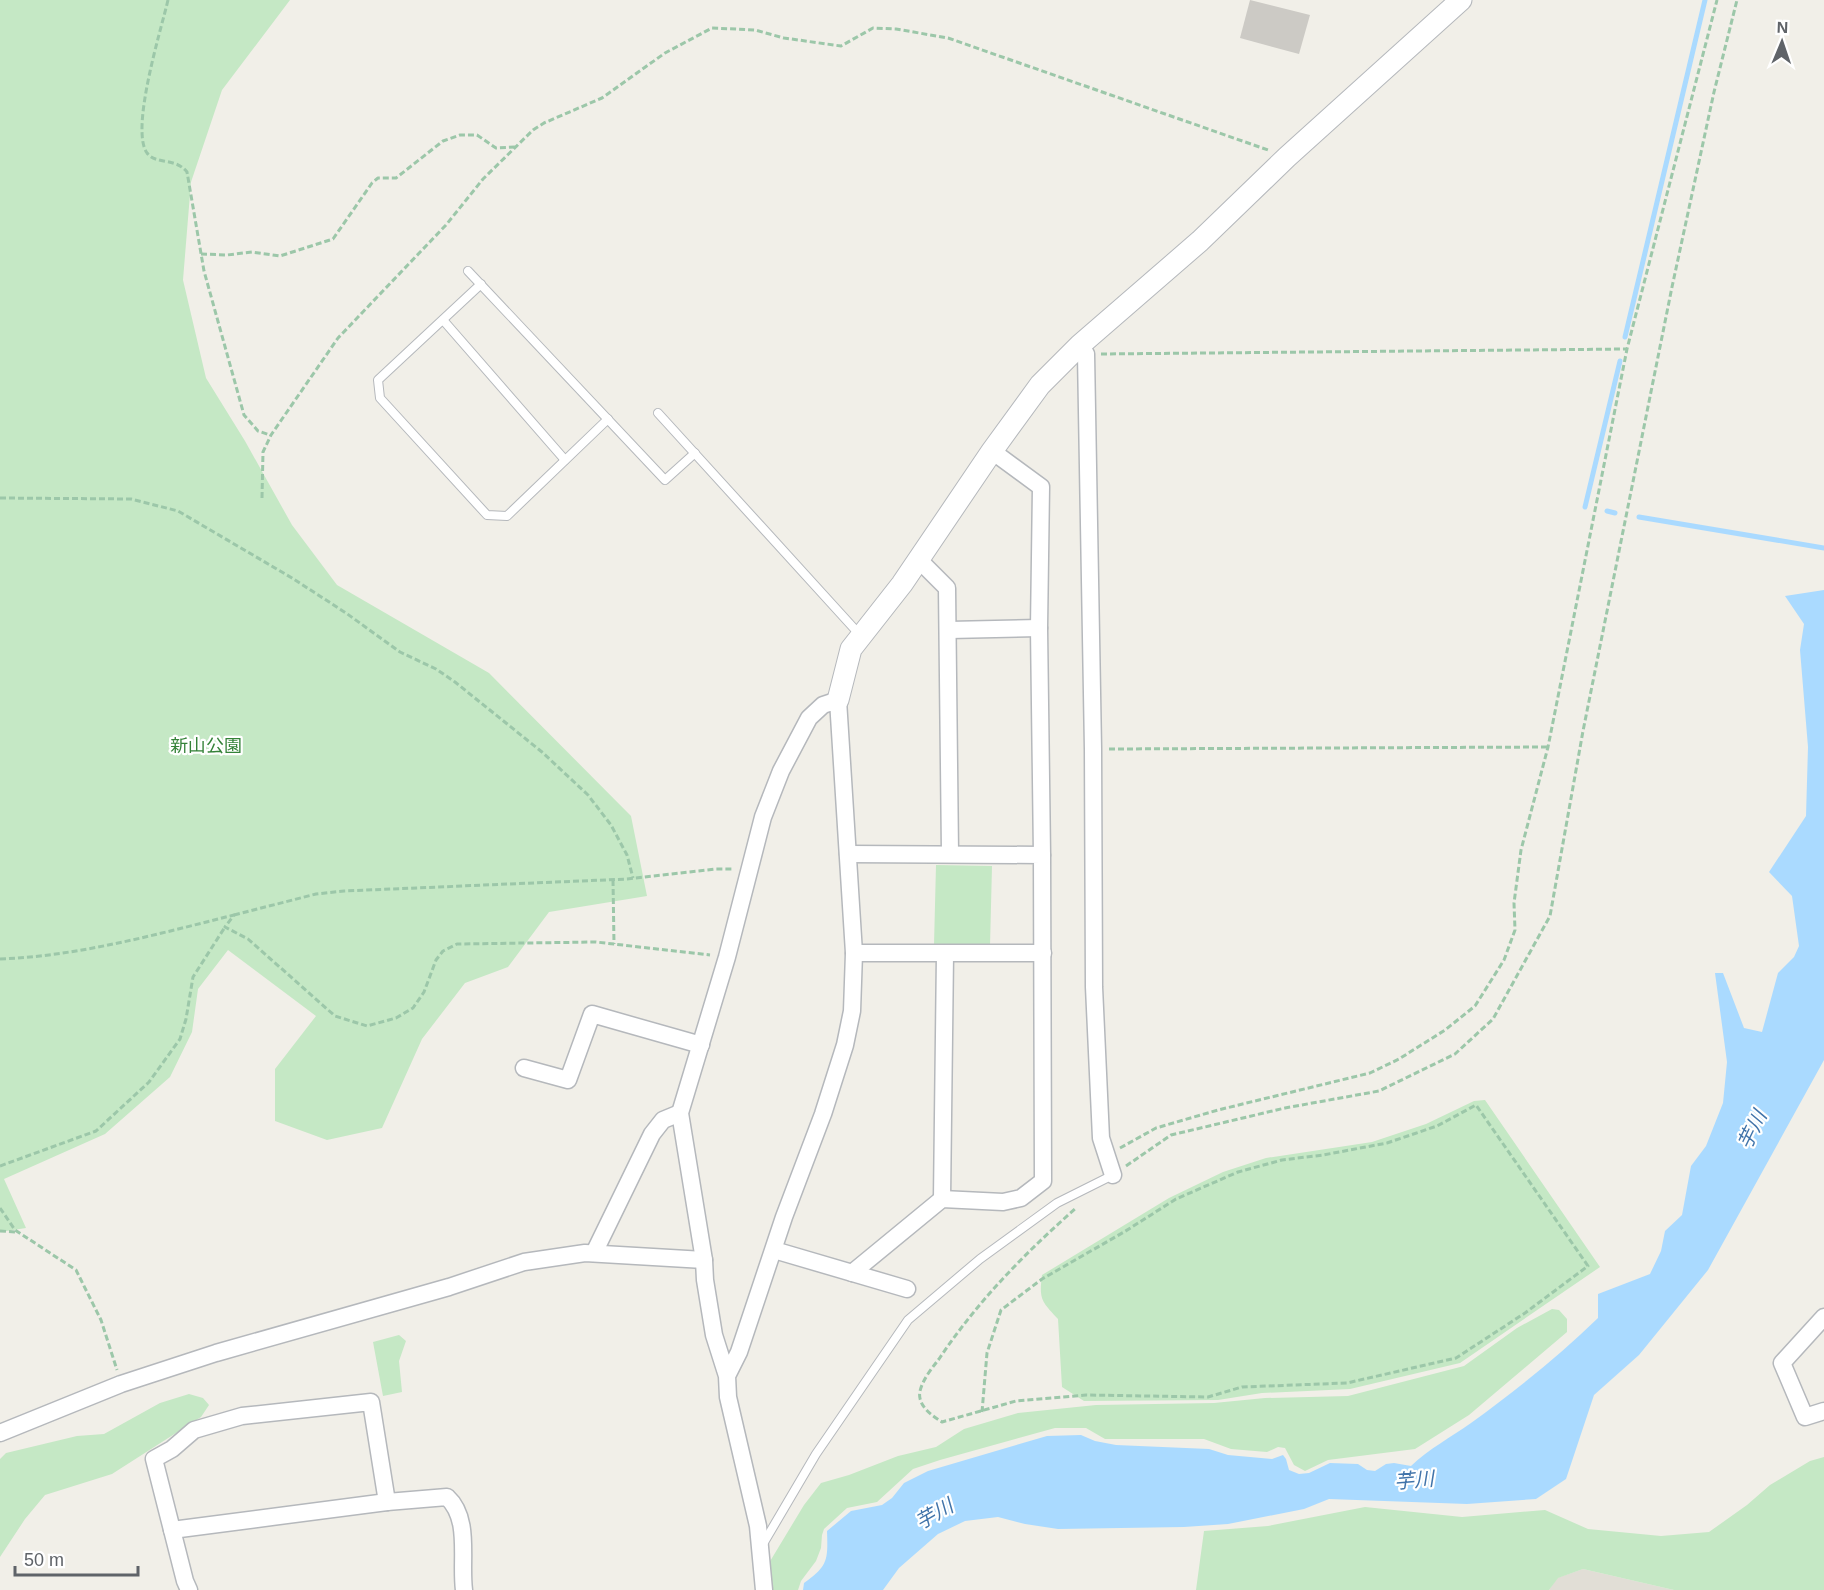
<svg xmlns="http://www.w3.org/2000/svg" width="1824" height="1590" viewBox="0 0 1824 1590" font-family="Arial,'Noto Sans JP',sans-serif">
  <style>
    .education { fill: #e1ded6 }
    .green { fill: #c5e8c5 }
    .water { fill: #aadaff }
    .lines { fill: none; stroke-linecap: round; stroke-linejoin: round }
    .stream { stroke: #aadaff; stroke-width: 5 }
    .building { fill: #cccac5 }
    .service-casing { stroke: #b5b8bc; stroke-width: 10 }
    .minor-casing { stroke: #b5b8bc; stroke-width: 19 }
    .tertiary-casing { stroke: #b5b8bc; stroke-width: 23 }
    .path { stroke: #9cc7a9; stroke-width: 3; stroke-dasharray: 6 3; stroke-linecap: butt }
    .service { stroke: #fff; stroke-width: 8 }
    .minor { stroke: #fff; stroke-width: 16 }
    .tertiary { stroke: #fff; stroke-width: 21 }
    .labels { text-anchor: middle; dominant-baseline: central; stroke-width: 4.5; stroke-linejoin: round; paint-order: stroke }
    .park-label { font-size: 18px; fill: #348238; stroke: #fff }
    .water-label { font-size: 20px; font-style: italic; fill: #4174aa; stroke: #fff }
  </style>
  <rect width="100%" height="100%" fill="#f1efe8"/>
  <polygon class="education" points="1583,1569 1674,1590 1549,1590 1557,1578"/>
  <g class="green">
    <polygon points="0,0 290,0 222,90 191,182 183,280 206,378 245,441 292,525 337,585 489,673 631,816 647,896 549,912 508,967 465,983 422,1039 382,1128 327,1140 275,1121 275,1069 316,1016 228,950 198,989 192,1032 170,1077 105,1134 4,1179 26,1228 0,1232"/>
    <polygon points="936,865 992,866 990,946 934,945"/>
    <path d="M1485,1100L1600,1267L1460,1363L1350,1389L1262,1393L1218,1400L1084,1401L1062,1387L1058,1319C1041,1301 1039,1299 1042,1275L1169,1198L1223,1172L1266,1158L1372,1142L1426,1124L1474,1101Z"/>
    <polygon points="1552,1309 1559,1310 1567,1319 1567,1332 1469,1415 1415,1449 1328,1460 1305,1471 1294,1465 1285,1448 1278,1447 1267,1452 1231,1449 1204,1439 1105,1439 1086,1428 1055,1428 940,1460 913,1469 877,1502 847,1508 824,1529 822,1535 821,1548 816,1561 801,1581 798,1590 770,1590 769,1563 804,1505 821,1483 849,1475 898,1456 936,1447 964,1429 1018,1413 1096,1405 1214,1403 1265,1398 1348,1396 1464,1366 1517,1328"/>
    <polygon points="399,1335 406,1341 399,1361 402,1392 383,1396 373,1342"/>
    <polygon points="189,1394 203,1398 209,1405 201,1417 112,1474 45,1495 25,1519 0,1557 0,1459 6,1453 77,1436 104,1434 160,1403"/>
    <polygon points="1824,1457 1824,1590 1674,1590 1583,1569 1558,1578 1549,1590 1196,1590 1204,1531 1268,1526 1365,1507 1462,1517 1545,1510 1588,1529 1661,1536 1709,1532 1747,1505 1770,1485 1810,1461"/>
  </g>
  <path class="water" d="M1824,590V1060L1708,1270L1639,1355L1594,1395L1566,1479L1536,1499L1467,1504L1329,1499L1304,1509L1228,1524L1184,1527L1058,1529L1025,1524L998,1517L965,1521L938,1534L899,1568L883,1590H803L804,1583C828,1566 828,1560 827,1531L851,1511L882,1505L892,1498L904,1483L928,1471L1047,1436L1081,1435L1095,1441L1116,1445L1209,1449L1228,1455L1272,1459L1283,1455L1286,1459L1289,1470L1299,1474L1309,1473L1330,1463L1358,1464L1367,1470L1375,1471L1386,1464L1394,1463L1411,1466C1429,1449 1451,1437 1471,1423C1515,1391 1559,1356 1598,1318V1294L1650,1274L1661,1251L1665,1231L1682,1215L1691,1166L1706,1146L1723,1103L1727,1062L1715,973H1723L1744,1028L1762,1032L1778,973L1794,957L1799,946L1792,896L1769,872L1806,816L1808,747L1800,650L1804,624L1785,596Z"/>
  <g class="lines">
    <g class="stream">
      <polyline points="1625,337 1705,0"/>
      <polyline points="1585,507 1620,361"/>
      <polyline points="1607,511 1615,513"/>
      <polyline points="1639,517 1824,548"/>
    </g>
  </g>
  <polygon class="building" points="1250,0 1310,15 1299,54 1240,38"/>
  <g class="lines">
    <g class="service-casing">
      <g id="service">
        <polyline points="468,271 665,480 695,453"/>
        <polyline points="481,284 378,380 380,398 487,515 507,516 608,419"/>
        <polyline points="443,320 565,460"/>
        <polyline points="658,413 860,635"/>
        <polyline points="763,1544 816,1454 908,1320 980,1259 1057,1203 1113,1175"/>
      </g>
    </g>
    <g class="minor-casing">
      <g id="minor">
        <polyline points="1080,345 1086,354 1093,749 1094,987 1101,1138 1113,1175"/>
        <polyline points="992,451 1041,487 1039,628 1042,855"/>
        <polyline points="918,559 947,588 950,853"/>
        <polyline points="949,630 1039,628"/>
        <polyline points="848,854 1042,855 1043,1181 1021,1198 1003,1202 942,1199 852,1273"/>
        <polyline points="854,953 1043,953"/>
        <polyline points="524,1068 568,1080 592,1014 701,1045"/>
        <polyline points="942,1199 945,954"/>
        <polyline points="774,1250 907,1289"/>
        <polyline points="594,1253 652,1134 663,1120 680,1113"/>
        <polyline points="1824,1317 1782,1363 1805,1417 1824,1411"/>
        <polyline points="727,1376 739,1352 784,1217 823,1114 845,1045 852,1011 854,953 838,700 823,705 809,718 781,771 763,817 727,957 680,1113 704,1260 705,1280 714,1335 727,1376 728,1397 758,1526 764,1590"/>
        <polyline points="0,1433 121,1384 216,1353 449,1287 524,1262 585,1253 704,1260"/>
        <path d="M172,1530L387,1502L447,1497C471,1519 460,1560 464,1590"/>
        <polyline points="189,1590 185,1581 154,1459 172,1449 194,1430 242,1416 371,1402 387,1502"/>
      </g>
    </g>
    <g class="tertiary-casing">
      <polyline id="tertiary" points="838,700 851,649 902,584 992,451 1040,385 1080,345 1200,241 1287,157 1461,0"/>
    </g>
    <g class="path">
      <path d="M168,0C161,30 130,129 147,153C156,165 175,157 187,172L204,271L244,415L258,431L270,435"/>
      <polyline points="201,254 227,255 252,252 280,256 333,239 372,183 378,178 396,178 443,141 460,135 477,135 496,148 516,147"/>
      <polyline points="1101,354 1627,349"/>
      <polyline points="0,498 131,499 178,511 292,578 346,613 400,652 436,669 455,682 542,752 588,795 611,825 627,855 633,878"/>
      <polyline points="262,498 263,452 271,435 338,338 446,225 483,179 533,130 544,123 602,98 665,53 712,28 755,30 784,38 841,46 873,28 896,29 948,38 1268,150"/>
      <polyline points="1109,749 1548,747"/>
      <polyline points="613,880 614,944"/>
      <polyline points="234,915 316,894 344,891 627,879 716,869 734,869"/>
      <path d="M0,959C79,956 158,934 234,915L225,927L248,939L335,1016L367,1026L396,1018L413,1008L424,992L436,960L443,951L457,944L596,942L710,955"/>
      <polyline points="1120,1148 1156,1128 1218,1110 1370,1073 1399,1059 1445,1030 1475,1006 1504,960 1515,930 1514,903 1521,850 1548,747 1627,349 1717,0"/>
      <polyline points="0,1166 96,1131 149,1082 180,1039 186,1019 193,977 225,927"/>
      <polyline points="1126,1166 1171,1135 1285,1108 1379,1091 1455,1054 1493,1019 1550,916 1583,731 1672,287 1714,92 1737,0"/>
      <polyline points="0,1208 15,1230 76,1270 101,1320 117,1370"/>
      <polyline points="0,1231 16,1232"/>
      <path d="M982,1412L987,1353L1001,1310L1042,1279L1124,1232L1176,1199L1238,1172L1282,1160L1323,1155L1387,1143L1437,1126L1476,1105L1588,1266L1525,1313L1456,1358L1347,1383L1242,1387L1208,1397L1086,1395L1016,1401L942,1422C931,1415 917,1405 920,1391C923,1379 932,1368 939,1359C977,1302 1024,1254 1075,1209"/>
    </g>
    <use href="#service" class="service"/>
    <use href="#minor" class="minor"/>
    <use href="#tertiary" class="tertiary"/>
  </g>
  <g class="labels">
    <g class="park-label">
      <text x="206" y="746">新山公園</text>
    </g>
    <g class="water-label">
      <text transform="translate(1752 1130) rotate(-64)">芋川</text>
      <text transform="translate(1414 1480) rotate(-5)">芋川</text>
      <text transform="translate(934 1514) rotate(-30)">芋川</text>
    </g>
  </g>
  <g transform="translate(1782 42) rotate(2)" stroke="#ffffff" stroke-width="4.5" paint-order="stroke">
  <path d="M0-4.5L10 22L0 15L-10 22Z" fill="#5f6368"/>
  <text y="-9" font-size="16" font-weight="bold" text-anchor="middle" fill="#5f6368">N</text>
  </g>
  <path d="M15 1566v9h123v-9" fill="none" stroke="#5f6368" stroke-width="3"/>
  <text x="24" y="1566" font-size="18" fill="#5f6368" stroke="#ffffff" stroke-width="4.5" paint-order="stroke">50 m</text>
</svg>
